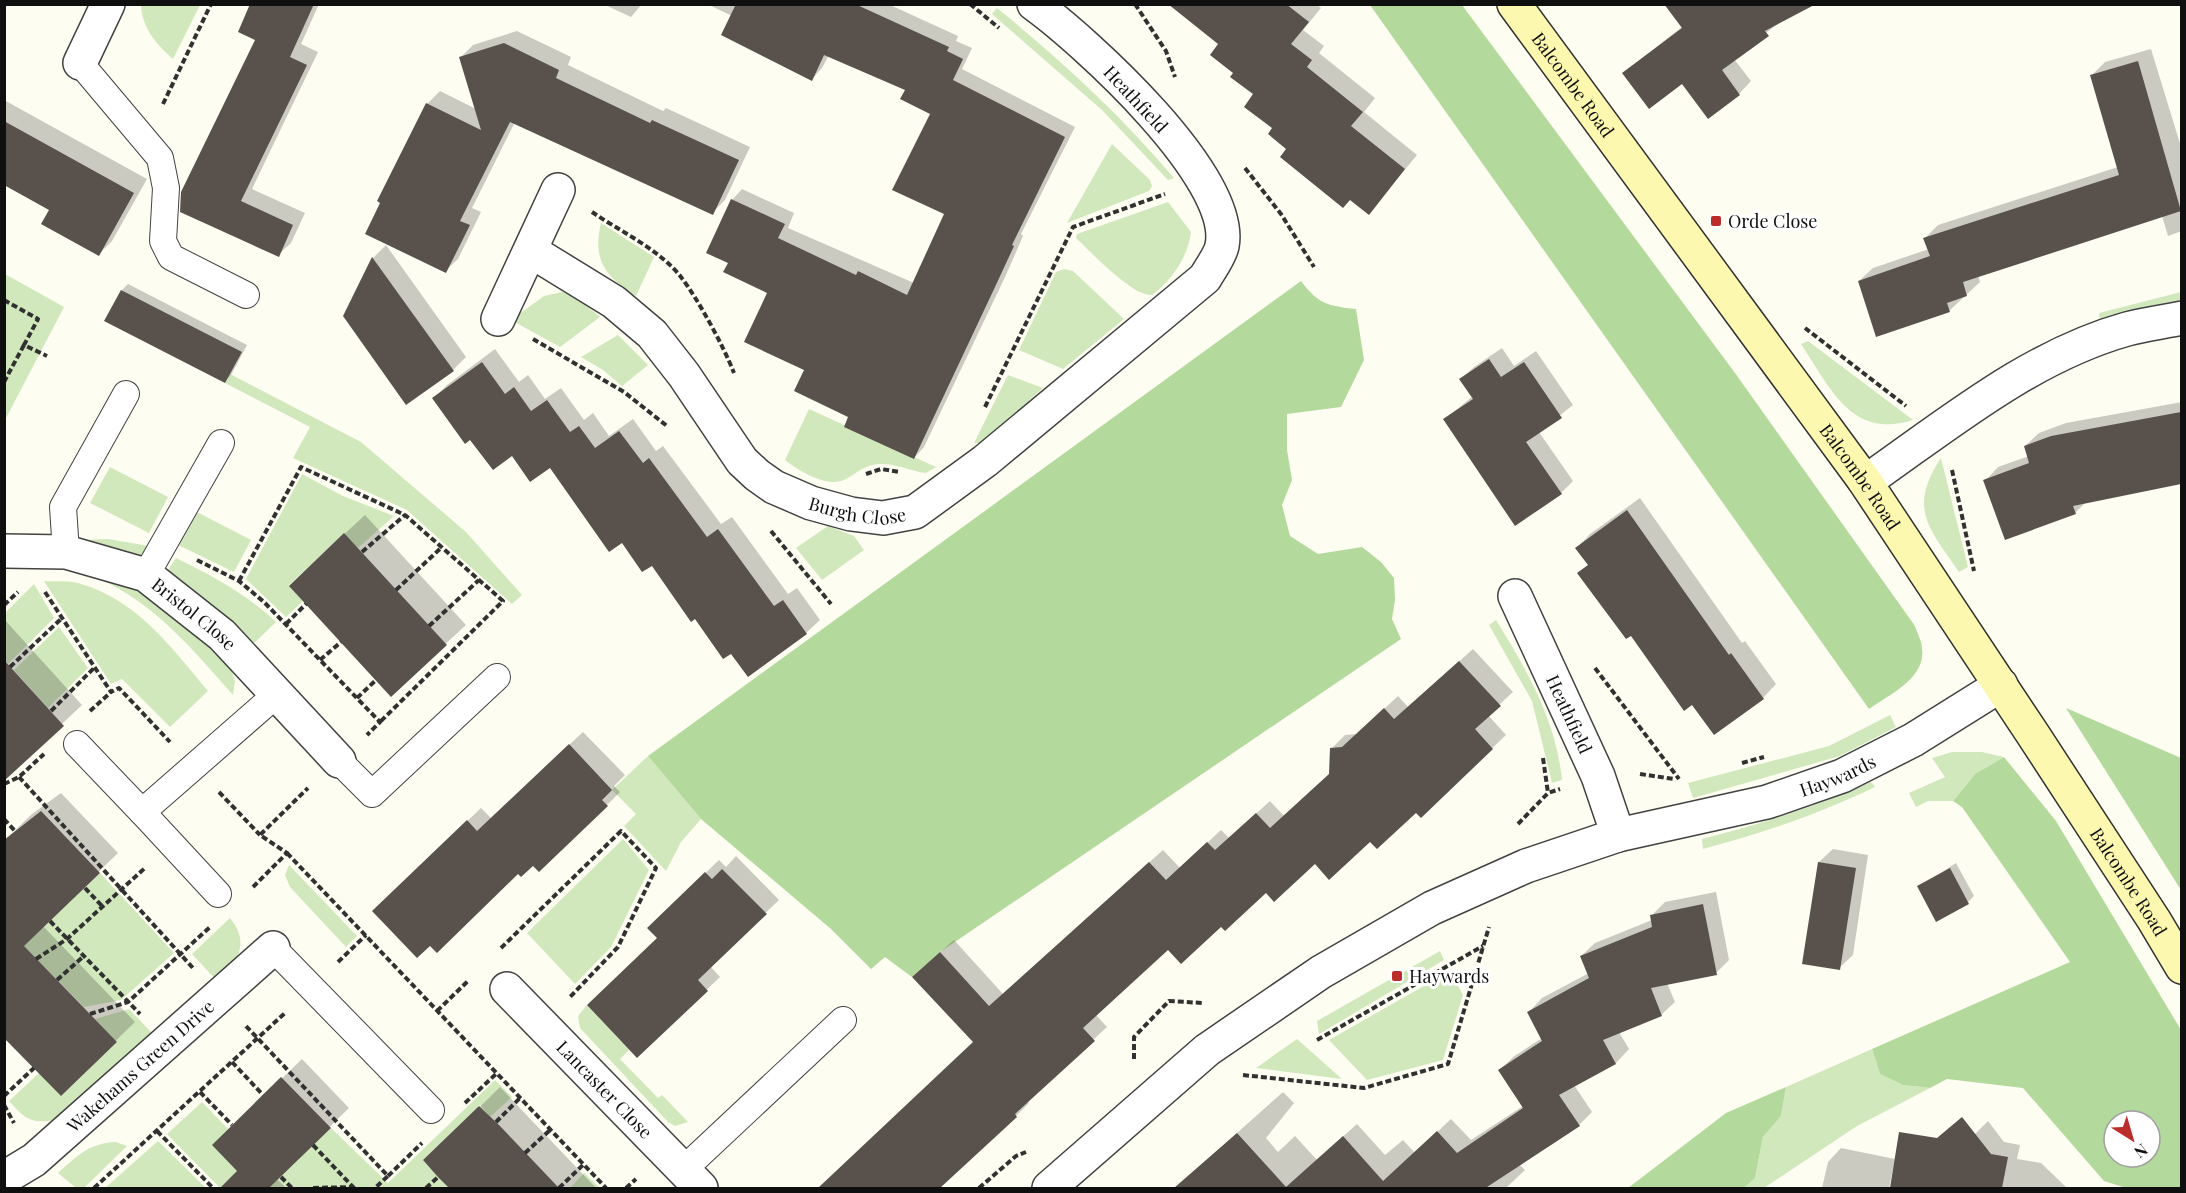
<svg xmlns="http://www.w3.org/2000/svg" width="2186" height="1193" viewBox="0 0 2186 1193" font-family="'Playfair Display',serif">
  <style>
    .green { fill: #d1e8bc }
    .forest { fill: #b4d99c; fill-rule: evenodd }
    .shadow { fill: #0003 }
    .building { fill: #58514c }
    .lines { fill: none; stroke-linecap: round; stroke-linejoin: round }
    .service-casing { stroke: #424242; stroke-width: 28 }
    .minor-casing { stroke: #424242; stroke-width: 36 }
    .secondary-casing { stroke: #313131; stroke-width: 36 }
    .path { stroke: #313131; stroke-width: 4; stroke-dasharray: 6 3; stroke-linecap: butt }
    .service { stroke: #fff; stroke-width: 26 }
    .minor { stroke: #fff; stroke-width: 33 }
    .secondary { stroke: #fcf8b0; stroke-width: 33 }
    .poi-dot { fill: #bb2d2b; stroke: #fff; stroke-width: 2 }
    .labels { text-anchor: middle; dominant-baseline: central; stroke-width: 6; stroke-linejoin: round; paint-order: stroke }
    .street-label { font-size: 18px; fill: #0f0f0f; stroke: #fff }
    .poi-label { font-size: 18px; fill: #0f0f0f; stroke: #fff; text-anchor: start }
  </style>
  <rect width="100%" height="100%" fill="#fefdf2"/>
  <g class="green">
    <path d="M141,5H200L173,59C156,44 142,28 141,5Z"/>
    <path d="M997,8C1061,60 1121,115 1174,178L1168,180L1102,110L992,14Z"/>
    <polygon points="1112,144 1150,180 1152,186 1149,191 1067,223"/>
    <path d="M1168,202L1191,232C1188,257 1172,280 1152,295C1133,297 1091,252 1076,238L1077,234Z"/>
    <path d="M601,223L654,257L636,296C605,277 592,259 601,223Z"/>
    <polygon points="1064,269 1073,271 1124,319 1063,369 1019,350 1056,272"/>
    <polygon points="5,274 64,307 5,420"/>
    <polygon points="562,292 575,296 600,317 560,347 511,320 544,296"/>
    <polygon points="2181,292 2181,300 2128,310 2100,321 2099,313"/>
    <polygon points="618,335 648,365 622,386 603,370 581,357"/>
    <path d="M1808,341L1913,420C1851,440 1830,387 1801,344Z"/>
    <polygon points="230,374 361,442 466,532 522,595 512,604 407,510 293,458 310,427 225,383"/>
    <polygon points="1008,375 1043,388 982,443 974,443"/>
    <path d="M809,409L936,467L926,473C910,471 895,463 880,464C866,464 857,473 846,479C828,489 799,471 785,460Z"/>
    <path d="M1941,458L1968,567L1959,572C1930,529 1907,509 1941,458Z"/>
    <polygon points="110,467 168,497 149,533 90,503"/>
    <polygon points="302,474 343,496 394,516 358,548 344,534 289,585 303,601 286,617 246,579"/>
    <polygon points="195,511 251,540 234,572 176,544"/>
    <polygon points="828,526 854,536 864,550 822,580 796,548"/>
    <polygon points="108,539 149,546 141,559 81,540"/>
    <path d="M176,558C213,576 246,594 276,622L250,647L163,578Z"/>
    <path d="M98,575L126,581L191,625L230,666L235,681L233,695C193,650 155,603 99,579Z"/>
    <path d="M44,581C55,582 70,580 81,584C137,600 172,648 208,691L170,727L122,679L111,684Z"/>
    <polygon points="34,584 54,618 8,664 5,660 5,613"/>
    <path d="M1496,620C1527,670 1556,720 1562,780L1552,783L1532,701L1489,625Z"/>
    <polygon points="59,627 88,668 48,708 14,670"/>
    <polygon points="1890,715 1896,727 1840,756 1693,798 1688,783 1829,746"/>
    <polygon points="1952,752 1982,752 2004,757 1975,774 1953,801 1928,801 1916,807 1909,793 1945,777 1932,758"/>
    <polygon points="648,756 701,819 681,842 666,871 624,826 636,814 612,790"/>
    <path d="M1871,782L1875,787C1819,814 1763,833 1703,849L1702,839C1760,824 1816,807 1871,782Z"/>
    <polygon points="623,839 649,870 611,947 575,984 527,933"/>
    <polygon points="289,865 357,936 346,947 290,887 285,875"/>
    <polygon points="100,873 174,953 121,1000 84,1007 24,946"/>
    <path d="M230,918C251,944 237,961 218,982L192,954Z"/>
    <polygon points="1440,951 1444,960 1319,1034 1317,1021"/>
    <polygon points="1450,971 1463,995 1443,1060 1367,1080 1329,1040"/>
    <polygon points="587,1005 629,1050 620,1059 658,1098 662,1095 688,1122 675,1126 668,1122 580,1028 578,1016"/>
    <path d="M129,1009L152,1033L55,1120C29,1124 26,1119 9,1101L39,1073L61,1096L117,1042L95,1019Z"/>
    <polygon points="1297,1039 1342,1079 1256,1068"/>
    <polygon points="1872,1049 1880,1074 1903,1085 1930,1088 1857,1126 1764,1188 1744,1188 1755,1178 1763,1137 1781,1116 1786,1087"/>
    <polygon points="495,1080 512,1097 490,1117 480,1105 423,1160 449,1188 269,1188 331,1128 388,1183"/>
    <polygon points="202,1102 228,1129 213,1145 238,1171 220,1188 167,1134"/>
    <polygon points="158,1141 206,1188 105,1188"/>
    <path d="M116,1142L127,1146L84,1188H76L58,1173C77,1156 89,1143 116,1142Z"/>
    <polygon points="584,1173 600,1188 570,1188"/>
  </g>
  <g class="forest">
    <path d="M1370,5H1462L1735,373L1915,626C1917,633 1922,641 1922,649C1926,678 1889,695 1869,709Z"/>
    <path d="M1301,281C1318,304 1328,306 1356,309L1364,360L1341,407L1287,414V450L1292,480L1282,505L1290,536L1318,554L1362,547L1381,562L1394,578L1395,600L1392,619L1401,639L940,952L912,977L885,957L871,969L831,929L701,819L648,756Z"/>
    <polygon points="2066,708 2181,758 2181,890"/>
    <path d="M2004,757L2056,821L2181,1030V1188H2126L2104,1181L2023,1088L1947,1079L1930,1088L1903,1085L1880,1074L1872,1049L2070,962L1962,807L1953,801L1975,774ZM2114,1121H2150V1157H2114Z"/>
    <polygon points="1786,1087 1781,1116 1763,1137 1755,1178 1744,1188 1628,1188 1726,1113"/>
  </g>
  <g class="shadow">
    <polygon points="252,4 319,4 301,44 318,52 252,189 305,213 291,243 278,255 181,211 257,40"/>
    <polygon points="603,4 642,4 631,17"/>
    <polygon points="707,4 888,4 958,36 956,41 972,48 962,69 1075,127 1021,234 1023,236 1006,275 924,447 914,458 850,417 806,370 769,292 730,263 732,200 742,189 794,213 788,228 914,283 946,214 932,113 907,90 829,55 822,68 812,79 732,16"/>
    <polygon points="1209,4 1316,4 1321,8 1303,30 1324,46 1319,53 1375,98 1364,112 1417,155 1369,213 1289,148 1255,94 1235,72 1220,44"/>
    <polygon points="1781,21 1734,59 1751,81 1739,94 1624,73 1683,26"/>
    <polygon points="517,31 571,57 568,65 663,111 666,108 750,147 725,200 712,213 515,122 472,208 481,212 458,259 445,271 427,104 440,91 476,109 460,58 473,45"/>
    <polygon points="2151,49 2182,150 2182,231 2168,236 2162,216 1978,275 1980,282 1949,311 1859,281 1873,268 1929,249 1925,238 1938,225 2118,167 2092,75 2105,62"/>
    <polygon points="4,100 147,179 112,241 99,254 51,209 4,184"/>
    <polygon points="386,245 466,357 453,370 345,316 373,258"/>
    <polygon points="128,284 247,345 231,375 225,381 122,290"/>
    <polygon points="1502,348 1514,366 1536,351 1573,405 1539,432 1573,481 1561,493 1516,524 1445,419 1473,396 1461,379 1474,367"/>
    <polygon points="495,349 519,382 528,375 545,399 561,388 584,420 593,413 609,436 633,419 656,451 663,446 721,524 732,517 788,594 797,588 820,620 806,633 695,617 652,564 622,541 550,466 471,437 434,398 447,385"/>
    <polygon points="2182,402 2182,483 2087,501 2075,513 1985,481 1998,467 2029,456 2025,446 2039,433 2066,423"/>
    <polygon points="1640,498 1742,643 1745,641 1776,684 1763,698 1714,733 1693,703 1579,574 1589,564 1577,548 1590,534"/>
    <polygon points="365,515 466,625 391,694 310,566"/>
    <polygon points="4,619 82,705 9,774 4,769"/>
    <polygon points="1473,649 1513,692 1488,715 1506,735 1421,816 1416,811 1370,839 1315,862 1266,891 1222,924 1168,948 1096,1015 1107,1027 1027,1101 1029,1103 1016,1116 930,1175 917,1188 819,1188 975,1042 927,964 954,940 1003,994 1163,850 1180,868 1221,830 1229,838 1270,801 1284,816 1331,773 1332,748 1345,735 1357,734 1398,696 1408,707"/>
    <polygon points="583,732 625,775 614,786 620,792 607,805 533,863 518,871 387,898 481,808 491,818"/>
    <polygon points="61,793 118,853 43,926 135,1022 61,1094 4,1035 4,841 32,814"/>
    <polygon points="1833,849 1868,855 1853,955 1839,968 1819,862"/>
    <polygon points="736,856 779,900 710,966 720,977 637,1056 662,915 719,860 726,867"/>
    <polygon points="1956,863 1974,896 1968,902 1919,887"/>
    <polygon points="1716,892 1729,960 1716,973 1667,983 1675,1002 1661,1015 1619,1032 1629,1049 1616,1063 1574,1085 1592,1112 1579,1125 1519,1164 1525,1170 1506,1188 1433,1188 1426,1180 1417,1188 1180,1188 1200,1166 1283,1092 1294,1103 1266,1138 1278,1152 1295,1136 1317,1160 1357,1124 1385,1155 1403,1140 1415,1153 1451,1119 1471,1140 1523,1106 1500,1070 1513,1057 1542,1038 1529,1012 1542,998 1589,973 1581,956 1595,943 1652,920 1651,916 1665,902"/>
    <polygon points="302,1059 349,1108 277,1179 286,1188 221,1188 239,1170 234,1125"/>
    <polygon points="500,1087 596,1188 451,1188 425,1161"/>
    <polygon points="1988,1121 2004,1142 2020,1145 2017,1159 2041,1163 2067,1188 1940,1188 1975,1134"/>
    <polygon points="1841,1148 1895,1159 1889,1188 1822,1188 1828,1162"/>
  </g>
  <g class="building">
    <polygon points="250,4 314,4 290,57 307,65 241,201 293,225 279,257 180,212 181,192 255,40 238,32"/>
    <polygon points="736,4 855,4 949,47 947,51 963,59 953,80 1065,137 1012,245 1014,246 995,287 914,459 844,427 848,417 794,391 804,370 744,342 767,293 723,272 728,263 706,253 731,199 785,224 778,238 856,275 858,271 907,295 944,214 892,190 930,114 900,99 905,90 824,55 812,81 721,35"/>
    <polygon points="1168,4 1286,4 1309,22 1291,44 1312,60 1307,67 1363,112 1351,126 1405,169 1369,215 1350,200 1343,208 1280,157 1286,149 1268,134 1272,128 1244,107 1253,94 1230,77 1233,73 1210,55 1218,44"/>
    <polygon points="1664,4 1816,4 1765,31 1769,36 1722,70 1740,95 1708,119 1682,84 1649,109 1622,73 1682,28"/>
    <polygon points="504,43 559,70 556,78 650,123 652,120 739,160 713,215 510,122 460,221 470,225 446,273 365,234 380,203 377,201 426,103 481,130 459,57"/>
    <polygon points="2138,61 2181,211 1963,282 1967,296 1947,303 1950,312 1876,337 1858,281 1930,256 1923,238 2119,175 2090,75"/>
    <polygon points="4,121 134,193 99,256 41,224 49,210 4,185"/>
    <polygon points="372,257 454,371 406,405 343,316"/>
    <polygon points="121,290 242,352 225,383 104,321"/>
    <polygon points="1489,359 1501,377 1524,362 1562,418 1526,442 1562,494 1515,526 1443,419 1473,399 1459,379"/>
    <polygon points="482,362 505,394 514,387 531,411 547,400 570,432 579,426 595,448 619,431 643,463 649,458 707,537 718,529 774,606 783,600 807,634 748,677 731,654 723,659 695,619 691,622 652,566 642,572 622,543 609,552 550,468 530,482 512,456 493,470 470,440 465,444 432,398"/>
    <polygon points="2181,412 2181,484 2073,506 2076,514 2005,540 1983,480 2029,463 2024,446 2051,436"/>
    <polygon points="1627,510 1729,655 1731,653 1764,699 1714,735 1692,705 1684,711 1631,636 1626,639 1577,573 1588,565 1575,548"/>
    <polygon points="344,533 447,645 391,697 289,586"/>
    <polygon points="4,660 64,726 4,781"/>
    <polygon points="1459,661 1501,706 1475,729 1493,749 1421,818 1416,813 1377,849 1370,842 1329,880 1315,864 1274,902 1266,893 1225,931 1221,927 1181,964 1168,950 1083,1028 1095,1041 1015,1114 1017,1117 940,1188 818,1188 973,1042 912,977 940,952 989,1006 1149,862 1166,880 1207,842 1215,850 1256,813 1270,828 1329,774 1330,748 1342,747 1384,708 1394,719"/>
    <polygon points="569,744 612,790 602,800 608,806 539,872 533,866 521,877 518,874 437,953 430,946 417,958 372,911 467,820 477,831"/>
    <polygon points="41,811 100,873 24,946 117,1042 61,1096 4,1038 4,840"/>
    <polygon points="1818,862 1856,868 1840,970 1802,964"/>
    <polygon points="1950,868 1969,904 1936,922 1917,886"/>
    <polygon points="722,869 767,914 698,980 708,991 637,1058 587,1005 657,938 647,928 705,872 712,879"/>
    <polygon points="1703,904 1717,975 1651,988 1662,1016 1603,1040 1616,1064 1559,1095 1580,1126 1487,1187 1489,1188 1174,1188 1237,1133 1286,1187 1343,1136 1383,1181 1437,1131 1457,1153 1523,1108 1498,1070 1542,1041 1527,1012 1589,978 1580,956 1652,927 1650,915"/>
    <polygon points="281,1077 331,1128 269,1188 220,1188 237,1171 212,1145"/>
    <polygon points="479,1106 500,1126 559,1188 449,1188 438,1177 423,1160"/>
    <polygon points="1962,1117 1991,1154 2008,1157 2002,1188 1890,1188 1899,1132 1937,1138"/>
  </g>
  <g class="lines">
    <g class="service-casing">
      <g id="service">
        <polyline points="80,63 160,158 166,188 163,241 171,257 246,295"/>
        <polyline points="66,552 63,507 126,394"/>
        <polyline points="146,575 221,443"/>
        <polyline points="77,744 142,812"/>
        <polyline points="339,761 372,794 497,677"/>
        <polyline points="218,894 142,812 277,694"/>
        <polyline points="273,948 431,1110"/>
        <polyline points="683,1170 843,1020"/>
      </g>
    </g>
    <g class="minor-casing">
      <g id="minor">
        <polyline points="80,63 108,4"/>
        <path id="s1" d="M531,251L614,302L652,334L684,375L742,461L757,475L774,487L811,503L851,514L883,518L915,512L985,461L1205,278C1210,269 1220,256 1222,246C1236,178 1085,41 1034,4"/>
        <polyline points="498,319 558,190"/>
        <path d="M1864,480L1878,473C1956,418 2034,355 2127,329C2145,324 2164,322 2182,318"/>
        <path id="s2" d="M4,551L66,552L146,575L222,635L339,761"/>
        <path id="s3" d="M1515,596L1598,776L1618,835"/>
        <path id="s4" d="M507,989L701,1188"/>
        <path id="s5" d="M4,1178L34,1160L273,948"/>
        <path id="s6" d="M1049,1188L1207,1050L1321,972L1432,908L1526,866L1618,835L1767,802L1842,776L1913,740L2001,685"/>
      </g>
    </g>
    <g class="secondary-casing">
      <g id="secondary">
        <path id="s7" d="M1514,4L1864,480L2032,733L2154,920L2182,967"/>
      </g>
    </g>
    <g class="path">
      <polyline points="970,4 999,28"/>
      <polyline points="1135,4 1166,51 1175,77"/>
      <polyline points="163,104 211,4"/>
      <polyline points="1245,168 1281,214 1314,267"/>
      <path d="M592,212C621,232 659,249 681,277C698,299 724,347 734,373"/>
      <polyline points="4,300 38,319 24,345 47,356"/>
      <polyline points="1805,328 1906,406"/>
      <polyline points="533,339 624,392 667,426"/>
      <polyline points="4,382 24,345"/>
      <polyline points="985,407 1073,227 1165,194"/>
      <polyline points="1952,470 1974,571"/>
      <polyline points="866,474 881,469 899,472"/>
      <polyline points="771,531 831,604"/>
      <polyline points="362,552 405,515"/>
      <polyline points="197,560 239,581 264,602 380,722 367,735"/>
      <polyline points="239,581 301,467 405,515 503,601 380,722"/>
      <polyline points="396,590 442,547"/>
      <polyline points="45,592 111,692 119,688 170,742"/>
      <polyline points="4,605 18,592"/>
      <polyline points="286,624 306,604"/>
      <polyline points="429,626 479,580"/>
      <polyline points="320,660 341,642"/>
      <polyline points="10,667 61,619"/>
      <polyline points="1595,668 1679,779"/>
      <polyline points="357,698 376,680"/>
      <polyline points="51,711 94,668"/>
      <polyline points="90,711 111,692"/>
      <polyline points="1543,758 1548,793"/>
      <polyline points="1742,763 1764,757"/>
      <polyline points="1640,774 1674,779"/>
      <polyline points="19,777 193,968"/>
      <polyline points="4,784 19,777 44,754"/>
      <polyline points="219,792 260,835"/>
      <polyline points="4,819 15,831"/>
      <polyline points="1518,824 1548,793 1560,789"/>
      <polyline points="287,853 606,1188"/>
      <polyline points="253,887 287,853 260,835 308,788"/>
      <polyline points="85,888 102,906"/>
      <polyline points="50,921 140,1014"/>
      <polyline points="501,948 621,831 656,868 618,947 570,997"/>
      <polyline points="36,959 67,939 146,867"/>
      <polyline points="338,962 366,935"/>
      <polyline points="57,980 84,956"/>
      <polyline points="437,1011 468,981"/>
      <polyline points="90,1014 128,1002 210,927"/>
      <polyline points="246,1026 388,1176 375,1188"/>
      <polyline points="1317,1040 1483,946"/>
      <polyline points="1134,1059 1134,1037 1169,1001 1203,1003"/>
      <polyline points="232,1062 263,1095"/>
      <polyline points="1243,1075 1364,1088 1448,1064 1489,927"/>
      <polyline points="200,1092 232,1125"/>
      <polyline points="4,1096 34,1068"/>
      <polyline points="465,1103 496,1074"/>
      <polyline points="4,1105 14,1123"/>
      <polyline points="496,1122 520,1098"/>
      <polyline points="157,1131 213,1188"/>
      <polyline points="313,1145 354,1188"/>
      <polyline points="525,1153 550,1130"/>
      <polyline points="388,1176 422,1143"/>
      <polyline points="281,1177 292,1188"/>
      <polyline points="94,1188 285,1013"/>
      <polyline points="313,1188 352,1187"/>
      <polyline points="426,1188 438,1177"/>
      <polyline points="559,1188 583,1165"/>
      <polyline points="626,1188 636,1179"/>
      <polyline points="979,1188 1016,1156 1026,1152"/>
    </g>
    <use href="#service" class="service"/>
    <use href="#minor" class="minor"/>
    <use href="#secondary" class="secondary"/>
  </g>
  <g class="poi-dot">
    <rect x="1710" y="215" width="12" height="12" rx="3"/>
    <rect x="1391" y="970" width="12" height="12" rx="3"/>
  </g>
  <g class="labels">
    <g class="street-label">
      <text stroke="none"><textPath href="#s7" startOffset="100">Balcombe Road</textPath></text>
      <text transform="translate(1136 99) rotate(47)">Heathfield</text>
      <text stroke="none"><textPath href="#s7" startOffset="586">Balcombe Road</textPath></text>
      <text stroke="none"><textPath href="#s1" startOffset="432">Burgh Close</textPath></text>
      <text stroke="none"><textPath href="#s2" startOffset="207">Bristol Close</textPath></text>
      <text stroke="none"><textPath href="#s3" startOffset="130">Heathfield</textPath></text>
      <text stroke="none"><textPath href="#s6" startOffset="904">Haywards</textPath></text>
      <text stroke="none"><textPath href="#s7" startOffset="1072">Balcombe Road</textPath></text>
      <text stroke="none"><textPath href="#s5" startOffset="177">Wakehams Green Drive</textPath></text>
      <text stroke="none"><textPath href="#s4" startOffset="140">Lancaster Close</textPath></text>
    </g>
    <g class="poi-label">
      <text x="1728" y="221">Orde Close</text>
      <text x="1409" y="976">Haywards</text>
    </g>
  </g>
  <rect width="2186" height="1193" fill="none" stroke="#0f0f0f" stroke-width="12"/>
  <g transform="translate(2132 1139) rotate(143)"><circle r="28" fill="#ffffff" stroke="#9f9f9f" stroke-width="1.5"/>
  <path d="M0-4.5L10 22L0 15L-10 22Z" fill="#bb2d2b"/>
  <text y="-9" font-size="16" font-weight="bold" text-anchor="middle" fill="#0f0f0f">N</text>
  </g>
</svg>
